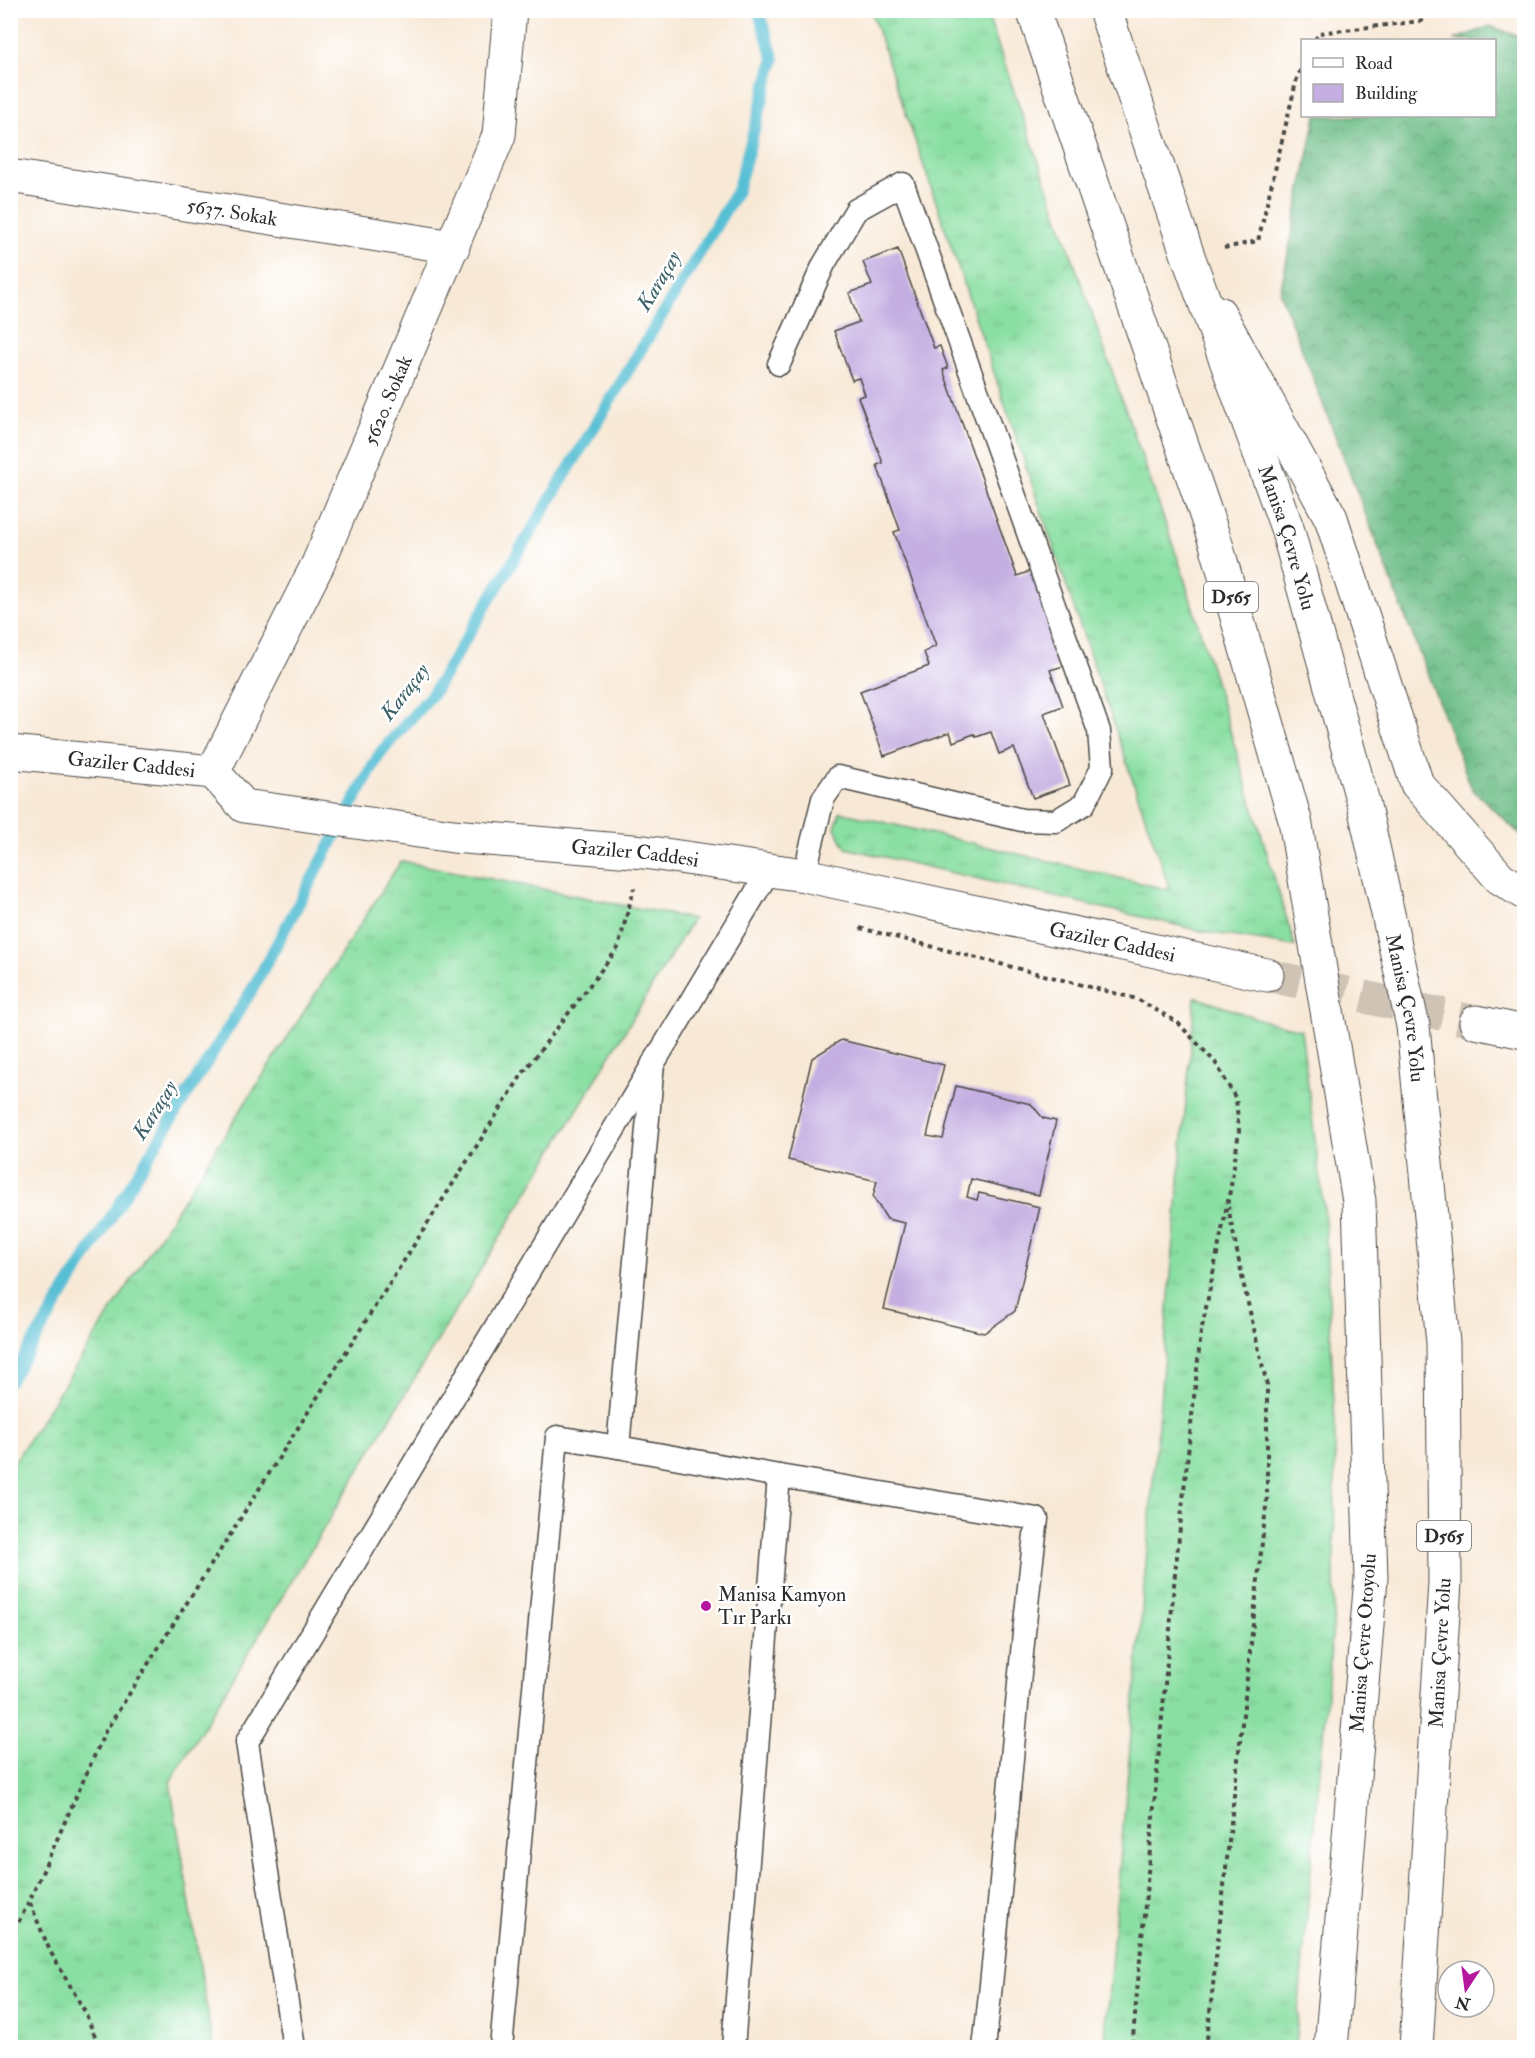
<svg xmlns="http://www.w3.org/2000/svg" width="1535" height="2058" viewBox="0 0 1535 2058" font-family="'IM FELL Double Pica',serif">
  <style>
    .grass { fill: url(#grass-tufts); stroke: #5a8566; stroke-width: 1.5 }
    .forest { fill: url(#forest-crowns); stroke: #4c745a; stroke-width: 1.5 }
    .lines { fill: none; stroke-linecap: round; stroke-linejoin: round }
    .stream { stroke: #57bfd4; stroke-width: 12 }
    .building { fill: #c5afe2 }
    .secondary-tunnel { stroke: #cfc3b5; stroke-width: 33; stroke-dasharray: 33 16; stroke-linecap: butt }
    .service-casing { stroke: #4a4845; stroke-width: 25 }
    .minor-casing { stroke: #4a4845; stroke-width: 35 }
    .tertiary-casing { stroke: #4a4845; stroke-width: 35 }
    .trunk-casing { stroke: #4a4845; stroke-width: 35 }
    .path { stroke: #4a4845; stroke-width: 4; stroke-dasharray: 4.5 4.5; stroke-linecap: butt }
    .service { stroke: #fff; stroke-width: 22 }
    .minor { stroke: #fff; stroke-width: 33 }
    .tertiary { stroke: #fff; stroke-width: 33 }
    .trunk { stroke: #fff; stroke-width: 33 }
    .poi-dot { fill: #b5179e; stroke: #fff; stroke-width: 2 }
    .labels { text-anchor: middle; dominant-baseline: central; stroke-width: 5; stroke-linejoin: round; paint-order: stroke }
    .shield { fill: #fff; stroke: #6b6b6b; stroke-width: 1.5 }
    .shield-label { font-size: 18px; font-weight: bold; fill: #2b2b2b }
    .street-label { font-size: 20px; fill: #2b2b2b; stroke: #fff }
    .poi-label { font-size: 20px; fill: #2b2b2b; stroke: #fff; text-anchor: start }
    .water-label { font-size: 21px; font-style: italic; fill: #3a5f66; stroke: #fff }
  </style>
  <defs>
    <pattern id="grass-tufts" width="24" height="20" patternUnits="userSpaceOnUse" patternTransform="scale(1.5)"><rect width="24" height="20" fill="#89dfa2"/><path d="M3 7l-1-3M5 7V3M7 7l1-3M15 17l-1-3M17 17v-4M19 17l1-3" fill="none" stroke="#76c08c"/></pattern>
    <pattern id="forest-crowns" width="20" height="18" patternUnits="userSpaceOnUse" patternTransform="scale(1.5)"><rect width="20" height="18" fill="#6ebe88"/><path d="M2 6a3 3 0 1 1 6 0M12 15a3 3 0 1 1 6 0" fill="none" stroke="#5b9b6f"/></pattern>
  </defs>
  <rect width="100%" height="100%" fill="#fff"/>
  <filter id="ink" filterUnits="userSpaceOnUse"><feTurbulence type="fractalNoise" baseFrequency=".0167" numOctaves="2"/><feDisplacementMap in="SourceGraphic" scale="12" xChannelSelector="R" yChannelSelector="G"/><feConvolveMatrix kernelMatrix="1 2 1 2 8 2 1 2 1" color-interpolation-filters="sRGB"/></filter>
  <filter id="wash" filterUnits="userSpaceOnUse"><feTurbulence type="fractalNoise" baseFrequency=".008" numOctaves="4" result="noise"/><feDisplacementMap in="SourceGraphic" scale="24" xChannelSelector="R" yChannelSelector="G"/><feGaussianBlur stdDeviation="1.35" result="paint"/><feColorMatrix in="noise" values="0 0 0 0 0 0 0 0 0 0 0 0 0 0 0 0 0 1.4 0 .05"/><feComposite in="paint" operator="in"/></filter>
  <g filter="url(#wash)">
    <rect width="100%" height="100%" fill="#f8e9d7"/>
    <g class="grass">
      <polygon points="871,11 986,11 1181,568 1295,946 1206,932 846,848 835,828 840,812 1170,890"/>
      <polygon points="401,861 693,919 170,1782 213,2047 11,2047 11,1467"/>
      <polygon points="1195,997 1262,1020 1301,1030 1325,1217 1335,1425 1334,1615 1295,2047 1104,2047"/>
    </g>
    <polygon class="forest" points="1490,26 1524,38 1524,838 1472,789 1280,293 1316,116 1494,116 1494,40 1454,40"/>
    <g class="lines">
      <polyline class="stream" points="10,1380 253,988 380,753 433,693 737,191 774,59 758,10"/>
    </g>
    <g id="blocks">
      <g class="building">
        <polygon points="898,249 934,348 940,346 948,368 943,370 1017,576 1033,570 1067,665 1050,670 1063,706 1044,713 1070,785 1033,798 1014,748 999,754 991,732 976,737 974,734 953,742 950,732 884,756 860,691 929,666 924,652 936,646 894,532 900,530 877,465 883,463 858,397 865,395 859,378 852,380 834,331 859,322 849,293 872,285 863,262"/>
        <polygon points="841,1040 944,1065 927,1136 943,1139 956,1086 1031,1104 1043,1118 1056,1121 1039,1195 971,1179 967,1197 977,1200 979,1193 1040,1207 1015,1311 984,1333 884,1309 905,1223 887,1219 873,1197 877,1181 788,1160 812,1058"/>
      </g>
    </g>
  </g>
  <g filter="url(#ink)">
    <use href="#blocks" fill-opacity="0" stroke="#4a4845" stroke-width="1.5"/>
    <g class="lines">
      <polyline class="secondary-tunnel" points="1267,975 1476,1022"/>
      <g class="service-casing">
        <g id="service">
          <polyline points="779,364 824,264 856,210 903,184 1099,731 1102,768 1084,804 1056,821 1022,820 838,777 823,799 804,875"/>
          <path d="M653,1063L618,1447L779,1476L1037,1519C1014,1695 1005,1872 984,2048"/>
          <polyline points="294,2048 247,1742 770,869"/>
          <polyline points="501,2048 557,1437 618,1447"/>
          <polyline points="733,2048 779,1476"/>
        </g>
      </g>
      <g class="minor-casing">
        <g id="minor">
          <path id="s1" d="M10,176L453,247"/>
          <path id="s2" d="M213,772L318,564L499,135L510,10"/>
        </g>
      </g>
      <g class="tertiary-casing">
        <g id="tertiary">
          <polyline points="1219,313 1331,518 1417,784 1500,878 1524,893"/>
          <path id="s3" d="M10,752L213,772L244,806L453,836L644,852L804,875L1267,975"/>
          <polyline points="1476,1022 1524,1032"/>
        </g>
      </g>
      <g class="trunk-casing">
        <g id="trunk">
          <polyline points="1033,10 1216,544 1295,820 1359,1201 1371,1578 1331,2048"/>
          <path id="s4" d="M1105,10L1188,256L1287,528L1364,806L1413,1026L1443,1343L1445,1582L1416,2048"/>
        </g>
      </g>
      <g class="path">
        <polyline points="1315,40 1319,33 1421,21 1427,10"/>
        <polyline points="1224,248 1258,241 1297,78 1302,67"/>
        <polyline points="860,928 1137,999 1177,1022 1215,1062 1236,1099 1239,1131 1231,1186 1201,1332 1175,1574 1132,2048"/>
        <polyline points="30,1903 50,1951 84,2010 100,2048"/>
        <polyline points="10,1938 29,1902 105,1732 523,1073 618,948 634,888"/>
        <polyline points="1206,2048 1267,1498 1267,1385 1244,1286 1228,1207"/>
      </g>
      <use href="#service" class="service"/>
      <use href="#minor" class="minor"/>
      <use href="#tertiary" class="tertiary"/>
      <use href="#trunk" class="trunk"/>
    </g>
  </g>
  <circle class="poi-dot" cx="706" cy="1606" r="6"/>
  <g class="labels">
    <g class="shield">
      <rect x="1204" y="582" width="54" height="30" rx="4.5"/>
      <rect x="1417" y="1521" width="54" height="30" rx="4.5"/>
    </g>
    <g class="shield-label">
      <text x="1231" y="597">D565</text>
      <text x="1444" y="1536">D565</text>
    </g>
    <g class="street-label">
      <text stroke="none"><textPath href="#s1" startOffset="225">5637. Sokak</textPath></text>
      <text stroke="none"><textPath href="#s2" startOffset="411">5620. Sokak</textPath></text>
      <text stroke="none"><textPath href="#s4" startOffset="558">Manisa Çevre Yolu</textPath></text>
      <text stroke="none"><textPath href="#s3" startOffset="122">Gaziler Caddesi</textPath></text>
      <text stroke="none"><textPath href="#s3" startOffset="644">Gaziler Caddesi</textPath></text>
      <text stroke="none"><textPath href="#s3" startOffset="1130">Gaziler Caddesi</textPath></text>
      <text stroke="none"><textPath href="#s4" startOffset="1044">Manisa Çevre Yolu</textPath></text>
      <text transform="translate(1363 1643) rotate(-86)">Manisa Çevre Otoyolu</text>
      <text transform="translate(1440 1653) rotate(-87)">Manisa Çevre Yolu</text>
    </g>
    <g class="poi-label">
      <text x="718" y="1594">Manisa Kamyon<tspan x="718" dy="23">Tır Parkı</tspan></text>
    </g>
    <g class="water-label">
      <text transform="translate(659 281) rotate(-59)">Karaçay</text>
      <text transform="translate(405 692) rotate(-52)">Karaçay</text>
      <text transform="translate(155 1110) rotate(-58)">Karaçay</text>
    </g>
  </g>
  <rect width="1535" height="2058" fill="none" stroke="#fff" stroke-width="36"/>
  <rect x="1301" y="39" width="195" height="78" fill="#ffffff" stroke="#aaaaaa" stroke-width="1.5"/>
  <rect x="1313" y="58" width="30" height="9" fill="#ffffff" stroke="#aaaaaa" stroke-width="1.5"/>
  <text x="1355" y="69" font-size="18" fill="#2b2b2b">Road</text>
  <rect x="1313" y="84" width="30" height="18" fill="#c5afe2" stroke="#aaaaaa" stroke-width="1.5"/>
  <text x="1355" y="99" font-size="18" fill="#2b2b2b">Building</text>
  <g transform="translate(1466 1989) rotate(193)"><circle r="28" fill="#ffffff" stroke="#aaaaaa" stroke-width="1.5"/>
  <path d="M0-4.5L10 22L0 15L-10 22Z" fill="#b5179e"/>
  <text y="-9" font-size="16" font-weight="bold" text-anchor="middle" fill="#2b2b2b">N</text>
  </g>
</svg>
